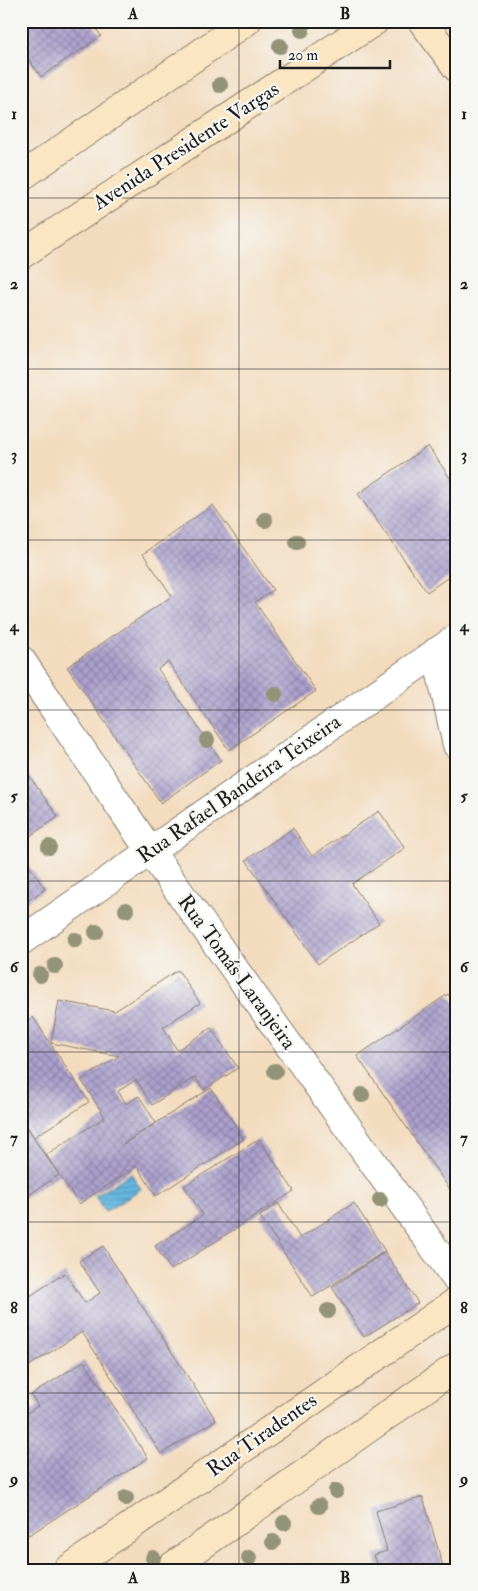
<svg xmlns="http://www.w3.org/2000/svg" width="478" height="1591" viewBox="0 0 478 1591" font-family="'IM FELL Double Pica',serif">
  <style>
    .water { fill: url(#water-rules); stroke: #40697e }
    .building { fill: url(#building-cross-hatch) }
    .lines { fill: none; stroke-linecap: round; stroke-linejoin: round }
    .minor-casing { stroke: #887c6c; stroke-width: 30 }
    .secondary-casing { stroke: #887c6c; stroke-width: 30 }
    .minor { stroke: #fff; stroke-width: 28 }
    .secondary { stroke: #fbe6c4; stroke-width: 28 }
    .tree { fill: #939377 }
    .grid { fill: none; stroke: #1c1c1c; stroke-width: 1; stroke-opacity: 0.55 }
    .labels { text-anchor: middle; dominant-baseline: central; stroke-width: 4.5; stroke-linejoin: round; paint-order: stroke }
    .street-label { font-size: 21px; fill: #1c1c1c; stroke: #f6f6f2 }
    .neatline { fill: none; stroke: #1c1c1c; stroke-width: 2 }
    .grid-label { font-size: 16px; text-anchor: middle; font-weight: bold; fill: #1c1c1c }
  </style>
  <defs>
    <pattern id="water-rules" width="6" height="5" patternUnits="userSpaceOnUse" patternTransform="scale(1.25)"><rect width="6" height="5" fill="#63b6df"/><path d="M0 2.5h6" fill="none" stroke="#5193b4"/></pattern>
    <pattern id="building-cross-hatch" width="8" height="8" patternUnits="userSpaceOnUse" patternTransform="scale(1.25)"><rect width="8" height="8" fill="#aca0cd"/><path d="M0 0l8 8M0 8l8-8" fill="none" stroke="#8b82a6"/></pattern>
  </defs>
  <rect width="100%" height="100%" fill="#f6f6f2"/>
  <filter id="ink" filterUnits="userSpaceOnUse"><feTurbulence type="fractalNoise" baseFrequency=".02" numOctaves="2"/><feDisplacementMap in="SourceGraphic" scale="10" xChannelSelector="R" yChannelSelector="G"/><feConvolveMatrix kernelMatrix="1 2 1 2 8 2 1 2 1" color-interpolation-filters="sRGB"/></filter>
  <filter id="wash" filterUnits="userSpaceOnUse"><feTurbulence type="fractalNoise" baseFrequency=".0096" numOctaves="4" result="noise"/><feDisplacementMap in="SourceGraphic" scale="20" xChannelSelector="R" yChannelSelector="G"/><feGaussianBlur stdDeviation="1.12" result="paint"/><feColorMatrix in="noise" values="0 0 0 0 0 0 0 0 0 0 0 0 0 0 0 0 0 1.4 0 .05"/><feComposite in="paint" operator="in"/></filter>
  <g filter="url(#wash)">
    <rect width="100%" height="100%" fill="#f3dbbd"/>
    <polygon class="water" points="131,1173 141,1189 105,1212 95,1196"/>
    <g id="blocks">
      <g class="building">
        <polygon points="21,21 91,21 101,36 41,77 21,49"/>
        <polygon points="428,446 457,488 457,571 427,592 358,494"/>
        <polygon points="213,505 273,590 255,602 316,691 229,750 168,662 158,669 221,760 161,803 67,667 172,596 143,554"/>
        <polygon points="21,764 58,817 21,842"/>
        <polygon points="379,811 405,848 352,884 379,923 318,964 246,860 293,828 312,856"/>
        <polygon points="21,854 45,889 21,905"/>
        <polygon points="178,970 200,1003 163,1027 177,1050 211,1028 238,1068 204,1090 195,1077 152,1105 136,1080 118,1091 126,1104 139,1096 156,1123 123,1144 211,1088 244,1139 156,1196 137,1166 79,1204 46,1155 105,1117 81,1080 119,1056 51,1043 59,1001 115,1011"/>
        <polygon points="448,994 457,1006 457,1055 453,1057 457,1062 457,1187 451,1191 357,1056"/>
        <polygon points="33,1017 89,1102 34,1137 21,1117 21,1025"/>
        <polygon points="21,1120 59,1175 21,1200"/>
        <polygon points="259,1139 294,1191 171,1270 155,1246 203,1215 184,1186"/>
        <polygon points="278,1203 300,1238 354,1203 385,1251 313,1297 260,1216"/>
        <polygon points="103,1246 216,1420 161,1454 82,1332 21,1371 21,1302 65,1273 85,1303 100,1293 79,1261"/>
        <polygon points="385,1252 418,1303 364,1337 332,1287"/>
        <polygon points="84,1361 148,1458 29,1535 21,1522 21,1417 38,1406 31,1395"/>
        <polygon points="423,1497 444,1570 379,1570 374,1555 387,1551 376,1511"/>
      </g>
    </g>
  </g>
  <g filter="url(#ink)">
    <use href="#blocks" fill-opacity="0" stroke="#887c6c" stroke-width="1"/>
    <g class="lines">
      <g class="minor-casing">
        <g id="minor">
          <polyline points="436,652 457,745"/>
          <polyline points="21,660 150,851 457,1280"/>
          <polyline points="21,941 457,638"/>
        </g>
      </g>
      <g class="secondary-casing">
        <g id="secondary">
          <polyline points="422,21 457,68"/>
          <polyline points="21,177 247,21"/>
          <polyline points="21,255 375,21"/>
          <polyline points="67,1570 457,1301"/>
          <polyline points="167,1570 457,1366"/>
        </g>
      </g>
      <use href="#minor" class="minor"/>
      <use href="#secondary" class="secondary"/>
    </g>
    <g class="tree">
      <circle cx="302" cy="30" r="8"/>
      <circle cx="280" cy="46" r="8"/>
      <circle cx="220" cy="85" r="8"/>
      <circle cx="265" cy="520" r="8"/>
      <circle cx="297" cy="542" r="8"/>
      <circle cx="275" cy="694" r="8"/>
      <circle cx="207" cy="740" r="8"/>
      <circle cx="49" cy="847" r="8"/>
      <circle cx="126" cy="910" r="8"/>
      <circle cx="96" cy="932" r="8"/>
      <circle cx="75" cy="940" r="8"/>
      <circle cx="55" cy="966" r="8"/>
      <circle cx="40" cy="975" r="8"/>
      <circle cx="275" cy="1071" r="8"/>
      <circle cx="362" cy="1095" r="8"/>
      <circle cx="380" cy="1200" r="8"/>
      <circle cx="328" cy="1311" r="8"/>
      <circle cx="336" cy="1491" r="8"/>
      <circle cx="126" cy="1498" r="8"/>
      <circle cx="319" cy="1506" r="8"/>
      <circle cx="284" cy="1523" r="8"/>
      <circle cx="273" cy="1542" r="8"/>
      <circle cx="153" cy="1558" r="8"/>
      <circle cx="249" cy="1558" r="8"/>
    </g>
  </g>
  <path class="grid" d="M239,21V1570M21,198H457M21,369H457M21,540H457M21,710H457M21,881H457M21,1052H457M21,1222H457M21,1393H457"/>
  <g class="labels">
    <g class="street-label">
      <text transform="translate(186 146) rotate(-33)">Avenida Presidente Vargas</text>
      <text transform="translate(239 789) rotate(-35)">Rua Rafael Bandeira Teixeira</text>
      <text transform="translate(237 972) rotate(54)">Rua Tomás Laranjeira</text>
      <text transform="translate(262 1435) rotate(-35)">Rua Tiradentes</text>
    </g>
  </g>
  <rect width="478" height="1591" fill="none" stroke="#f6f6f2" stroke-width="55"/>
  <path d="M280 60v8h110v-8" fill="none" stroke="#1c1c1c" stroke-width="2.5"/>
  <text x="288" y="60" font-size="15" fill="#1c1c1c" stroke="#f6f6f2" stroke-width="4" paint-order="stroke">20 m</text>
  <rect x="28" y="28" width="422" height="1536" class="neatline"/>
  <g class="grid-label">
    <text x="133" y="19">A</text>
    <text x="345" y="19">B</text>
    <text x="14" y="119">1</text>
    <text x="464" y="119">1</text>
    <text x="14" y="289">2</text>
    <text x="464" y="289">2</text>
    <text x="14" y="460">3</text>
    <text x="464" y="460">3</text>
    <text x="14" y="631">4</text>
    <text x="464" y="631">4</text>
    <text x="14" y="801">5</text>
    <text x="464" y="801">5</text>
    <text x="14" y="972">6</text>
    <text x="464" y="972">6</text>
    <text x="14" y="1143">7</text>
    <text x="464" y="1143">7</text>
    <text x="14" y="1313">8</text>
    <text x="464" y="1313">8</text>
    <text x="14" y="1484">9</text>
    <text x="464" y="1484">9</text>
    <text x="133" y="1583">A</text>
    <text x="345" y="1583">B</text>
  </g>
</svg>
